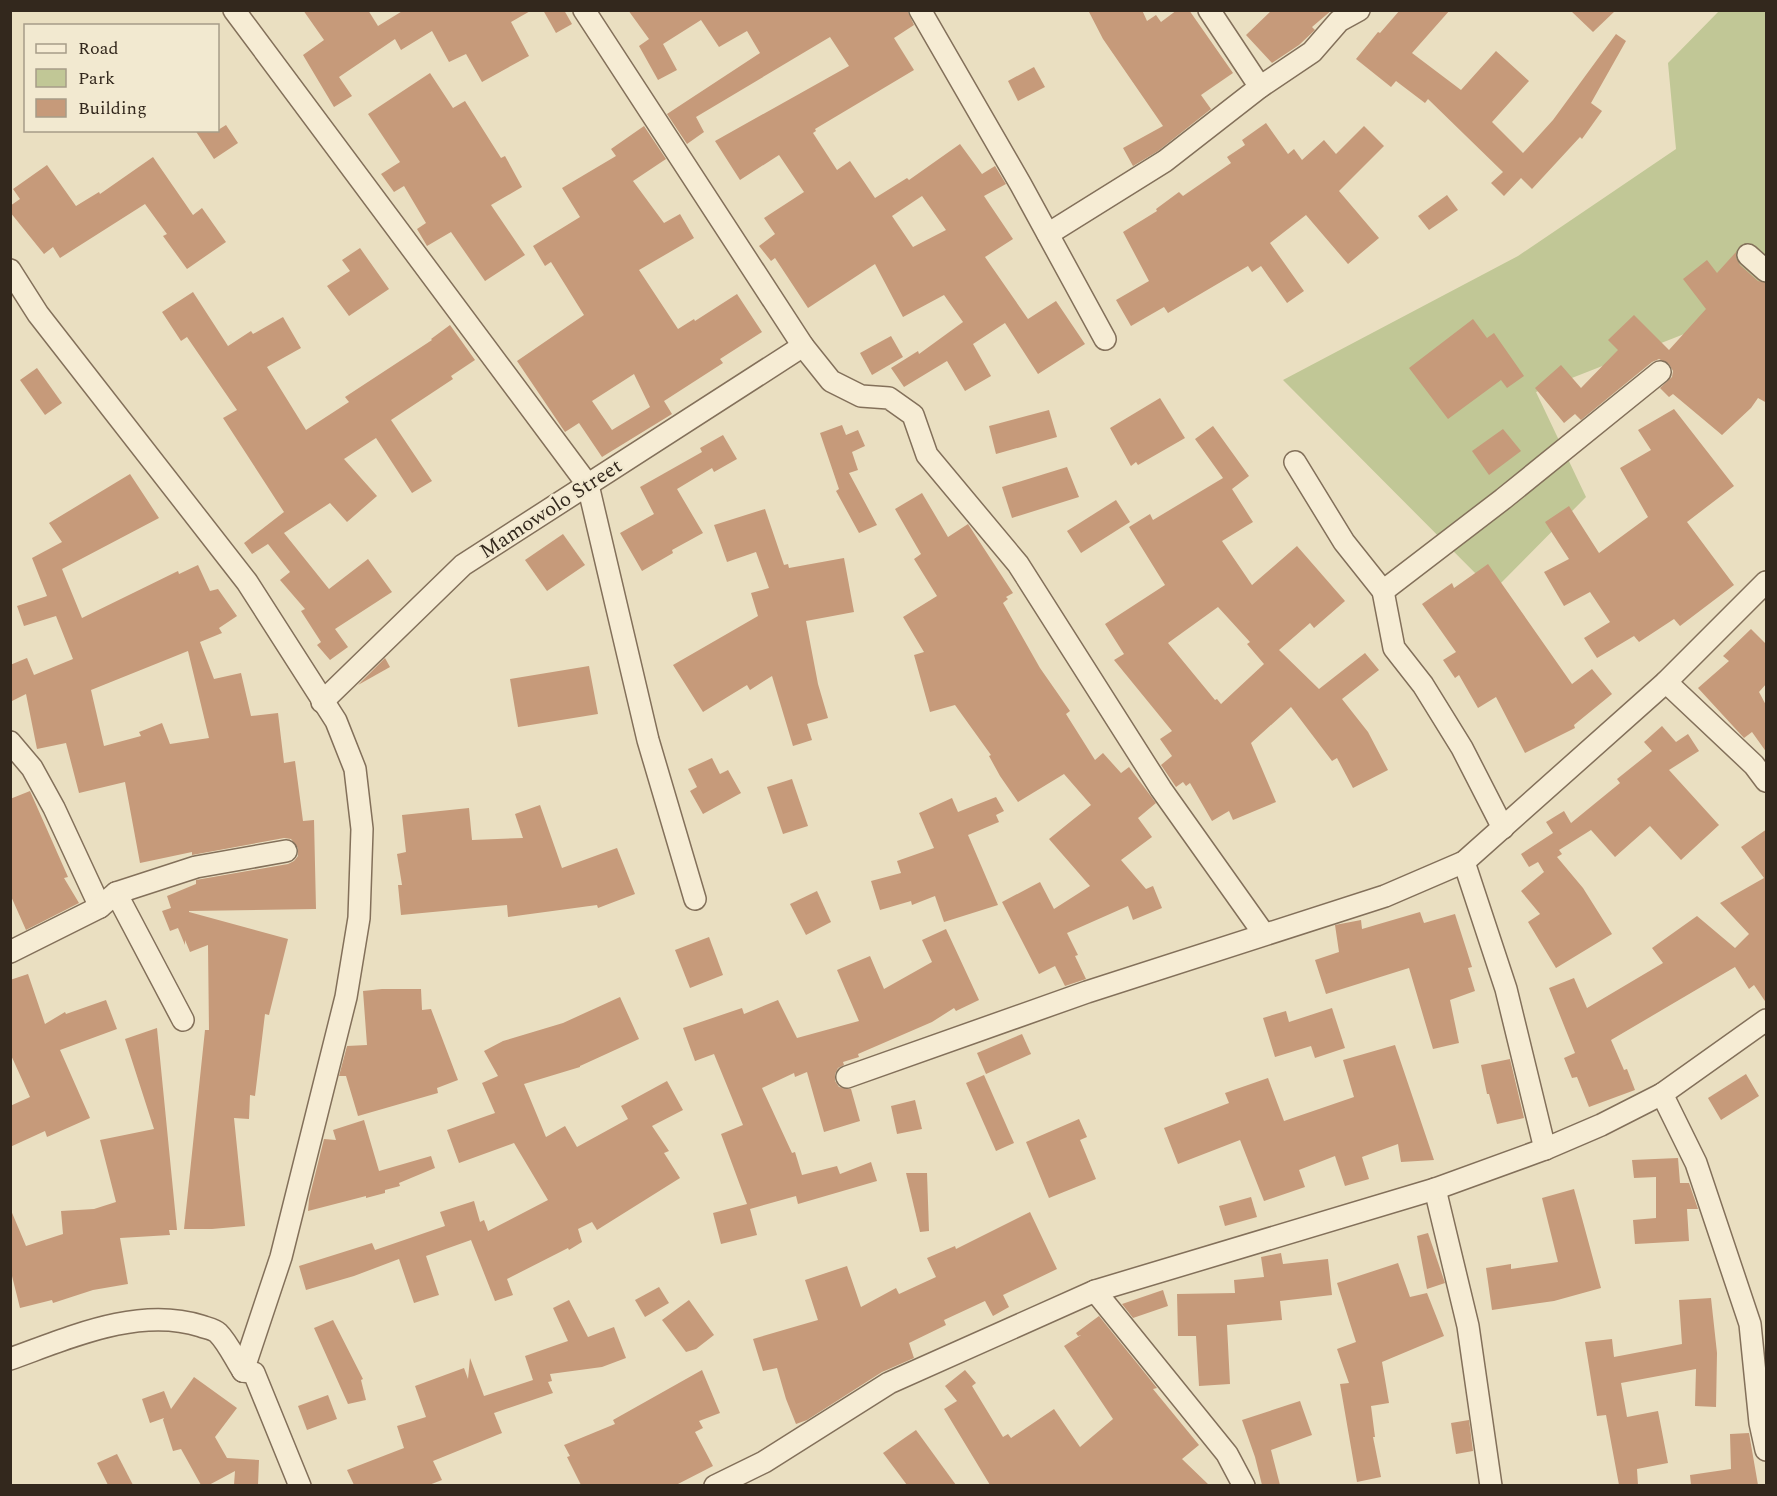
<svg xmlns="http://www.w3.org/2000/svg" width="1777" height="1496" viewBox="0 0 1777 1496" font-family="Spectral,serif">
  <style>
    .green { fill: #c1c796 }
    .building { fill: #c69a7a; fill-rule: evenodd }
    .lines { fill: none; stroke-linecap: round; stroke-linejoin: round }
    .minor-casing { stroke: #83705a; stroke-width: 24 }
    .minor { stroke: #f6ecd4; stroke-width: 21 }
    .labels { text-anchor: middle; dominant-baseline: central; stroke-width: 5; stroke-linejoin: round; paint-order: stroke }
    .street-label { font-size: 21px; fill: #33281d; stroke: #f2e9d0 }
  </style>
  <rect width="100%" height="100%" fill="#eadfc1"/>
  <polygon class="green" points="1719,11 1766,11 1766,302 1536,392 1586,497 1493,591 1283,380 1518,256 1676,149 1668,63"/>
  <g class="building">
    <polygon points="303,10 368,10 378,26 404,10 532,10 511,22 529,56 482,82 466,54 449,62 432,31 401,50 395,39 339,77 352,96 334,107 303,55 324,40"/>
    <polygon points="543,10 564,10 572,24 556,33"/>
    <path d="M628,10H907L914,25L894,38L914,70L815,129L816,131L813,133L837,170L850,161L875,198L907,178L909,180L960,144L982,174L995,166L1006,184L984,196L1013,239L985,257L1028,319L1056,301L1085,344L1038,374L1005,323L973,344L991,376L965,391L947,361L904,387L891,368L918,351L919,354L963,322L944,295L903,317L875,264L808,308L775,258L771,261L759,246L775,234L764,218L804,192L779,155L740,180L715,141L849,66L830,37L696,117L704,132L687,144L667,114L760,53L747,31L719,47L701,20L663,44L677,70L658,80L639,46L649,39ZM922,196L946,230L913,247L892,216Z"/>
    <polygon points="1088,10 1142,10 1147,21 1156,15 1161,22 1177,10 1189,10 1233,73 1201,95 1211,109 1158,151 1133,166 1123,148 1163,126 1103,39"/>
    <polygon points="1272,10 1332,10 1312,27 1315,30 1299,45 1272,63 1246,35"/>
    <polygon points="1400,10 1450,10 1412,53 1461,90 1496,51 1529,81 1492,122 1523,153 1553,120 1616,34 1626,41 1591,103 1602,111 1582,139 1580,137 1532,189 1521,178 1504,196 1491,183 1503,172 1428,99 1425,103 1396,81 1391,87 1356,59 1378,32 1380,33"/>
    <polygon points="1570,10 1616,10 1593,32"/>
    <polygon points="1034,67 1045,87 1018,101 1008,81"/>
    <polygon points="430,73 453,108 465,101 501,158 505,156 522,187 491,205 525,255 485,281 451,232 427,246 417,229 426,223 404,186 394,192 381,174 400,162 368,114"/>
    <polygon points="1266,123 1288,154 1294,149 1302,160 1324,140 1336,154 1364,126 1384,146 1339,191 1379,238 1348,264 1306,215 1270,243 1304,291 1287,303 1261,266 1252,272 1248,266 1168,313 1164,307 1131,326 1116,300 1149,281 1123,232 1157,211 1156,209 1179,192 1183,196 1231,163 1227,157 1245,145 1242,140"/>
    <polygon points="226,125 238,143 214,159 195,130 218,130"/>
    <path d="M644,126L666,159L633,181L664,223L680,214L694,238L639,270L678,329L694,319L695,321L737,294L762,332L720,359L723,363L664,401L672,414L602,457L579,423L565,432L517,361L584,315L551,262L545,266L533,246L580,217L562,188L616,156L611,149ZM634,374L650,407L612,430L592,401Z"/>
    <polygon points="153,157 193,215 202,208 226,242 187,269 163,236 167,234 145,204 60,258 53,247 44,254 10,212 10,206 20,199 13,189 47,165 76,206 99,192 100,194"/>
    <polygon points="1447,195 1458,210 1429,230 1418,216"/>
    <polygon points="360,248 389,289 349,316 327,286 350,271 342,260"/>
    <polygon points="1736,252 1736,258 1740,265 1758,281 1767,283 1767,403 1758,398 1751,408 1722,435 1673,394 1669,397 1660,388 1672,377 1673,371 1669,364 1659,359 1652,362 1581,420 1575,414 1564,423 1535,388 1561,365 1581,388 1618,350 1608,340 1634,315 1669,350 1706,309 1683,279 1707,260 1717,273"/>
    <polygon points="193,292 228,346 251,331 253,334 283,317 301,348 267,367 306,430 349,402 345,397 432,340 431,339 450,325 475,360 451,376 453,379 391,420 432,481 412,493 376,438 344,459 377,496 347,522 330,503 284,533 329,589 368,559 392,592 335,629 348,647 330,660 317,645 321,642 301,611 305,609 280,580 290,572 268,544 252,554 244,543 284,512 223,418 237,410 187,337 181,341 162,312"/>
    <polygon points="1473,319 1487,338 1494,333 1524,376 1507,388 1501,380 1448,419 1409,368"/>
    <polygon points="891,336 903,357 872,375 860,353"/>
    <polygon points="37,368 62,403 45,415 20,380"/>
    <polygon points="1160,398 1185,438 1138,465 1136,462 1131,466 1110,428"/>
    <polygon points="1674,409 1734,486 1687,522 1734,585 1680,626 1674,619 1639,642 1634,636 1597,658 1584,638 1610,622 1590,592 1564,606 1544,572 1569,559 1545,522 1569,506 1599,553 1648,517 1620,468 1651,450 1638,430"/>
    <polygon points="1049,410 1057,437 996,454 989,426"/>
    <polygon points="842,425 846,435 858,430 865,446 852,452 858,470 849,473 877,525 859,533 836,491 839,489 820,433"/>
    <path d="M1213,426L1249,476L1232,489L1253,522L1222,541L1252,585L1297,546L1345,601L1314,628L1310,623L1279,650L1319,689L1365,653L1379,670L1342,699L1368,732L1388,770L1353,788L1337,758L1332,761L1291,707L1251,743L1276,802L1233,820L1229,811L1212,821L1190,783L1186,786L1183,782L1176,787L1161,765L1172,756L1160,739L1172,731L1114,660L1124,654L1105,624L1165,585L1129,527L1150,514L1153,520L1223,478L1195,439ZM1218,607L1250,642L1247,644L1264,664L1221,704L1217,699L1215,700L1168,643Z"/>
    <polygon points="1503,429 1521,451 1489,475 1472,451"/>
    <polygon points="723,435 737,459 714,472 712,468 677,489 703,533 672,550 673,553 642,571 620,533 654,514 640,487 702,452 700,448"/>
    <polygon points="1067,467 1079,497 1012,518 1002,487"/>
    <path d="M130,474L159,518L62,569L82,618L178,571L179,574L198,565L210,591L218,589L237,616L219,628L222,633L200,642L214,679L241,673L251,716L278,713L284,763L295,761L303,821L314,820L316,909L189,911V912L288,939L269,1015L265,1014L255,1096L250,1095L249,1119L234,1118L245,1226L212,1229H184L205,1030H209L208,945L190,952L185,940V945L178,928L170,931L162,911L171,908L167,896L196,884V880L288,864L294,861L298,856V848L291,839L284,838L192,855V852L140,863L125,782L79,793L66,743L37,749L26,694L10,702V665L27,658L34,675L73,659L56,616L24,626L17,606L47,596L32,558L62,542L49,523ZM188,651L209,738L170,744L162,723L139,732L141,736L104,746L91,690Z"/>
    <polygon points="922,493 948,537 968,524 1013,593 1006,597 1008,599 1003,603 1040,668 1070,711 1066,714 1095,760 1103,753 1121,773 1129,767 1156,803 1138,818 1152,837 1121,860 1146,889 1153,886 1162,908 1133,920 1128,906 1067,933 1078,955 1075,956 1086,979 1065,986 1055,966 1039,974 1002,902 1040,882 1054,909 1090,886 1049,839 1091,805 1064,774 1018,802 1000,776 989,756 991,755 955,705 930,712 914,655 924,652 903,617 937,596 914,559 921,554 895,509"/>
    <polygon points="1116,500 1130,522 1081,553 1067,531"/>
    <polygon points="765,509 784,565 788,564 789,568 844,558 854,612 806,621 818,684 828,718 807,724 812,740 793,746 772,676 750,690 747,685 703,712 673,665 758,616 751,593 769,588 756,552 727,562 714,525"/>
    <polygon points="563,534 585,565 547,591 525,560"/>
    <polygon points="1488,564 1572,684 1592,669 1612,694 1574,725 1575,728 1525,753 1496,697 1478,708 1459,675 1455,678 1443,660 1456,652 1422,604 1452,583 1454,588"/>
    <polygon points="1751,629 1767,645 1767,683 1759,692 1767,707 1767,753 1752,732 1744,738 1698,688 1729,661 1723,656"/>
    <polygon points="385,658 390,667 358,685"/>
    <polygon points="589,666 598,714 518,727 510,679"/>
    <polygon points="1662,726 1676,742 1688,734 1699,751 1669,770 1719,825 1681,860 1650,826 1615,857 1591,830 1559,850 1562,854 1557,857 1583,888 1612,934 1556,968 1528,922 1540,914 1521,891 1544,872 1538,862 1529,867 1521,854 1553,833 1546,822 1564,811 1571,823 1620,783 1617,779 1652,751 1644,742"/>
    <polygon points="712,758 720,774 728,770 741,793 703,814 690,791 697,787 688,769"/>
    <polygon points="792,779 808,826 783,834 767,787"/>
    <polygon points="30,791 68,877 64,878 79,903 26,930 10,894 10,799"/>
    <polygon points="996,797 1004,811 996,815 999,822 968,835 998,905 944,922 935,896 912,905 911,901 880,910 871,881 901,873 897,861 934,848 919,813 952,798 958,812"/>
    <polygon points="540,805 562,868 617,848 635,894 598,908 597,905 508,917 507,905 401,915 398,885 402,885 397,854 406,852 402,815 469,808 472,840 523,838 515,814"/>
    <polygon points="1767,829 1767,1004 1754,985 1749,989 1735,967 1611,1040 1624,1070 1627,1069 1635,1090 1589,1107 1577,1077 1572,1078 1564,1058 1575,1053 1549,988 1574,978 1587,1008 1663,963 1652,948 1697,916 1735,948 1749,934 1720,903 1764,878 1741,847"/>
    <polygon points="817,891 831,922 806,935 790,904"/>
    <polygon points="1420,912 1424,923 1455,914 1472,967 1468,968 1475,991 1450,1000 1459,1043 1433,1049 1409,968 1326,994 1315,960 1339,952 1335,925 1361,920 1362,929"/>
    <polygon points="946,929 979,1000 956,1011 954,1008 932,1022 858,1054 859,1057 843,1062 844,1065 838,1068 835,1074 835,1081 839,1087 851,1089 860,1121 824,1132 807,1072 795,1077 794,1073 762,1088 792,1153 795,1152 802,1175 837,1166 840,1174 871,1162 877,1181 798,1204 796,1196 750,1209 757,1235 721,1244 713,1213 747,1204 721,1134 743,1125 714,1054 695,1061 683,1028 742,1008 744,1014 778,1000 797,1038 859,1021 837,970 870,956 884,989 932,962 922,940"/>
    <polygon points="709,937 723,975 690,988 675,950"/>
    <polygon points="28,974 45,1024 65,1012 66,1014 106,1000 117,1029 60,1050 90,1118 47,1137 45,1131 10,1147 10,1106 30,1097 10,1053 10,980"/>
    <polygon points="382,989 421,989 422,1010 431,1009 458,1080 437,1088 438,1093 358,1116 346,1076 339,1076 347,1046 367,1045 363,991"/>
    <polygon points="620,997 639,1039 580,1066 580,1067 524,1084 546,1137 565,1126 577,1147 628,1119 621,1106 667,1081 683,1110 652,1126 669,1151 664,1153 680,1178 597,1230 592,1222 578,1229 582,1242 569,1250 568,1248 507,1279 513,1295 495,1301 471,1240 426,1256 439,1295 414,1303 399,1259 354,1276 306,1290 299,1266 372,1243 375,1250 445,1226 440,1212 474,1201 480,1222 484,1220 488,1231 548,1200 514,1143 459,1163 447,1130 495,1113 482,1083 498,1076 484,1051 503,1041 563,1023"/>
    <polygon points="1332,1008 1345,1048 1315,1058 1311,1046 1275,1057 1263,1018 1286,1011 1289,1022"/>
    <polygon points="157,1028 177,1230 169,1230 170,1235 120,1238 128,1284 93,1290 53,1303 52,1300 20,1308 10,1268 10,1208 26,1246 63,1234 61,1211 94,1209 116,1202 100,1140 154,1129 125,1039"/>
    <polygon points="1022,1034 1031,1054 986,1074 977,1053"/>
    <polygon points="1395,1045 1434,1160 1401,1162 1398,1144 1362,1157 1369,1179 1345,1186 1335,1156 1299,1170 1305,1187 1264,1201 1240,1140 1178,1164 1164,1128 1229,1103 1225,1093 1268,1078 1284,1121 1354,1097 1343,1060"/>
    <polygon points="1510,1059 1524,1118 1497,1124 1489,1094 1487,1094 1481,1065"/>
    <polygon points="1746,1074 1759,1096 1721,1120 1708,1098"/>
    <polygon points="984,1075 1014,1143 996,1151 966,1083"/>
    <polygon points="915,1100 922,1129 897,1134 891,1106"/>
    <polygon points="1079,1119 1087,1137 1080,1140 1096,1179 1049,1198 1026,1142"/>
    <polygon points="364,1120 379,1171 431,1156 435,1168 399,1183 400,1186 385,1190 385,1193 366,1198 366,1196 308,1211 309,1199 324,1139 336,1140 333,1130"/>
    <polygon points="1678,1158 1680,1183 1689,1183 1698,1209 1687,1209 1689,1241 1635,1244 1633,1220 1656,1218 1656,1177 1634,1178 1632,1160"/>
    <polygon points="906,1173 927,1173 929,1231 920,1232"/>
    <polygon points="1574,1189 1601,1288 1554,1301 1492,1310 1486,1268 1511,1264 1511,1269 1558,1262 1542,1198"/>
    <polygon points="1251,1197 1257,1217 1225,1226 1219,1206"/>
    <polygon points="1030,1212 1057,1269 1003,1295 1009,1307 993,1316 985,1301 944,1320 946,1325 909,1343 914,1358 882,1372 807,1420 796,1424 786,1399 777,1368 763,1371 753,1339 818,1320 805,1280 847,1266 861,1307 896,1288 899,1294 936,1277 927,1258 955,1246 956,1249"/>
    <polygon points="1428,1233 1445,1283 1427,1289 1417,1236"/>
    <polygon points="1281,1253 1283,1264 1328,1259 1332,1295 1280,1301 1282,1320 1227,1325 1230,1384 1199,1386 1196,1336 1178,1336 1177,1294 1235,1293 1234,1280 1264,1277 1261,1257"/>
    <polygon points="1398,1263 1410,1297 1427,1293 1444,1336 1382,1362 1389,1403 1371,1406 1375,1437 1373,1437 1381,1477 1357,1482 1340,1384 1349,1383 1337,1349 1356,1342 1337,1283"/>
    <polygon points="659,1287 669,1303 645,1317 635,1300"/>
    <polygon points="1163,1290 1168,1306 1133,1318 1122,1304"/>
    <polygon points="1711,1298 1717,1353 1716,1407 1695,1406 1696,1369 1621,1383 1627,1417 1658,1411 1668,1463 1637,1469 1638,1485 1619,1485 1606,1415 1597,1416 1585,1342 1612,1339 1614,1357 1682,1344 1679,1300"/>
    <polygon points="569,1300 588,1337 614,1327 626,1358 602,1367 550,1374 552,1381 548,1382 553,1393 494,1413 502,1433 433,1461 442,1480 429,1485 354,1485 347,1470 404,1448 397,1426 426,1417 415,1386 464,1368 468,1379 470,1358 484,1396 533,1380 525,1356 568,1341 553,1308"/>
    <polygon points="689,1300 714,1335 696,1349 686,1352 662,1320"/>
    <polygon points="1099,1316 1157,1388 1153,1389 1199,1445 1182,1459 1209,1485 990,1485 944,1409 957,1401 945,1386 965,1370 976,1383 972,1386 1003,1437 1008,1434 1011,1438 1054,1409 1080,1447 1113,1419 1064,1346 1081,1335 1078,1336 1076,1333"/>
    <polygon points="333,1320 363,1379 361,1380 366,1400 348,1404 314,1328"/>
    <polygon points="702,1370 720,1413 699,1421 703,1428 695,1432 713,1466 676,1485 581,1485 567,1457 570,1456 564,1445 615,1424 613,1420"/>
    <polygon points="194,1377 237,1408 215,1437 227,1458 259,1460 258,1485 234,1485 235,1471 209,1485 201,1485 181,1449 173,1451 163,1420 164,1418 150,1423 142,1399 164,1391 171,1409"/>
    <polygon points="328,1395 337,1419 307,1430 298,1406"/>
    <polygon points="1300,1401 1312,1435 1271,1450 1280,1485 1262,1485 1255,1457 1242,1420"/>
    <polygon points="1469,1420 1473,1451 1456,1454 1451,1423"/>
    <polygon points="916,1430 956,1485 907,1485 883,1453"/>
    <polygon points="1749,1433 1758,1485 1691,1485 1690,1475 1731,1469 1730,1434"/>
    <polygon points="117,1454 133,1485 108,1485 97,1463"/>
  </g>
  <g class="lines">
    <g class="minor-casing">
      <g id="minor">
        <polyline points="234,10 588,485 648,740 695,899"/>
        <polyline points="584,10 803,346 831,381 861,396 889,398 913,415 927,455 1018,564 1161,789 1264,934"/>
        <polyline points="920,10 1021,185 1105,339"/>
        <polyline points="1209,10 1260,87"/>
        <polyline points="1048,234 1165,161 1260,87 1312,52 1339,21 1359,10"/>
        <polyline points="1748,255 1766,271"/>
        <polyline points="10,270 38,314 247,582 336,721 355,769 362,829 359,918 346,997 281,1257 243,1371"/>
        <polyline points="1295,462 1344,542 1383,591 1394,648 1423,685 1462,748 1503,828"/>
        <polyline points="1383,591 1503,499 1660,372"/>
        <polyline points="1666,682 1754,765 1766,781"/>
        <polyline points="322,702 463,565 803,346"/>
        <polyline points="10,742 32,768 54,808 100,907"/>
        <polyline points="1464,862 1506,989 1545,1149"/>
        <polyline points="116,893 183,1020"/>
        <polyline points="10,952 100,907 116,893 196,867 286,851"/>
        <polyline points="847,1077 1087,992 1385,896 1464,862 1666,682 1766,582"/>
        <polyline points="1662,1094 1696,1163 1750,1324 1760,1423 1766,1450"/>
        <polyline points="1435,1189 1468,1326 1491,1486"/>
        <polyline points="1095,1291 1227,1454 1244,1486"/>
        <path d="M10,1359C69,1338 138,1306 201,1326C206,1328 214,1329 218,1333C228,1343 235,1359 243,1371"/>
        <polyline points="243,1371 254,1373 300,1486"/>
        <polyline points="715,1486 764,1462 889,1383 1095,1291 1435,1189 1545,1149 1601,1125 1662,1094 1766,1020"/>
      </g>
    </g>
    <use href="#minor" class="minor"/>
  </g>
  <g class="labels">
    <g class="street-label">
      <text transform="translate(551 509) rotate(-33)">Mamowolo Street</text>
    </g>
  </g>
  <rect width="1777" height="1496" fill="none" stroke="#33281d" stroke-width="24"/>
  <rect x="24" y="24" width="195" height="108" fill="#f2e9d0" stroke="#a69c88" stroke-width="1.5"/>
  <rect x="36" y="44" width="30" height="9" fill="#f6ecd4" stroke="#a69c88" stroke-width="1.5"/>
  <text x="78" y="54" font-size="18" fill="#33281d">Road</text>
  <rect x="36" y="69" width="30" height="18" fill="#c1c796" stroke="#a69c88" stroke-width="1.5"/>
  <text x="78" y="84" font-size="18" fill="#33281d">Park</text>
  <rect x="36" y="99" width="30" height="18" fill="#c69a7a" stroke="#a69c88" stroke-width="1.5"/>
  <text x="78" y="114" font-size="18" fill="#33281d">Building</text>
</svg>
